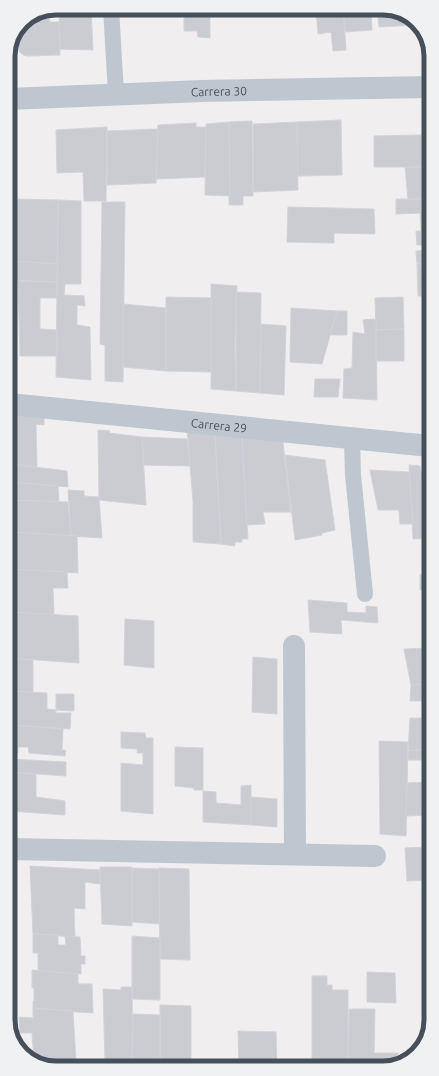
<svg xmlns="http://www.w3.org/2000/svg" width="439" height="1076" viewBox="0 0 439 1076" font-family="Ubuntu,sans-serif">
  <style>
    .building { fill: #caccd2; stroke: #d2d3d9 }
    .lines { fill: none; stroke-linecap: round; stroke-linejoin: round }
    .lane { stroke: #bec7d0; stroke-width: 16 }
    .street { stroke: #bec7d0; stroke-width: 22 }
    .labels { text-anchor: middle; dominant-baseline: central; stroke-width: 3; stroke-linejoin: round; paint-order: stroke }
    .street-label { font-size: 12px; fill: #46505b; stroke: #fff }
    .rim { fill: none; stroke: #46505b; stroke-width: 5 }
  </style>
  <rect width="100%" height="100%" fill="#f0eeee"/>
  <g class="building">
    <polygon points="56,8 59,8 59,15 40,15"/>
    <polygon points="59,8 91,8 93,50 60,49"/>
    <polygon points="184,8 210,8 210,38 198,37 197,31 184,31"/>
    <polygon points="316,8 343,8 346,50 333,51 331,32 318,34"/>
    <polygon points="343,8 371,8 372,30 345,32"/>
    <polygon points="377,8 386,8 412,18 417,25 379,27"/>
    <polygon points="40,15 49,15 50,22 59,22 60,55 28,56 23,55 19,51 17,33 22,22"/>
    <polygon points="341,120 342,175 297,176 297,122"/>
    <polygon points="252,121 253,196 243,196 243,205 229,205 229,122"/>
    <polygon points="229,122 230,196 205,195 206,124"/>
    <polygon points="297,122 298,190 253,192 253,124"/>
    <polygon points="196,123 196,127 206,127 205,177 156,179 158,125"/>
    <polygon points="107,127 106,201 84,201 83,172 57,173 56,130"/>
    <polygon points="158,129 156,183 107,185 107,131"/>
    <polygon points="417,135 429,135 429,167 374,167 374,136"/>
    <polygon points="405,167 429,167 429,199 408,199"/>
    <polygon points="14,199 58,200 58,264 15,262"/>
    <polygon points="396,199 429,199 429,231 421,231 420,213 396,214"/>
    <polygon points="58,200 81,201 81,284 65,284 64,295 84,296 85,306 77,305 77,325 90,327 91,380 56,377"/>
    <polygon points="102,202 125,202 123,382 105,381 105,345 100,344"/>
    <polygon points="288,207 374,209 375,234 334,233 334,243 287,242"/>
    <polygon points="416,231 429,231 429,245 417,245"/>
    <polygon points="429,250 429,264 417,264 416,251"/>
    <polygon points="10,261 58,264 57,282 11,280"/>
    <polygon points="417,264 429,264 429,296 418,296"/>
    <polygon points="18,281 57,282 57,298 40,298 40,329 57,330 57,356 20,356"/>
    <polygon points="211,284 237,286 235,344 236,391 211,389"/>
    <polygon points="236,292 261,293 260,393 236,391"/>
    <polygon points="166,297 211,298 211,372 166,371"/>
    <polygon points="403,297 404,329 376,330 375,298"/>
    <polygon points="123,304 166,308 166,371 123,367"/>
    <polygon points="291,308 337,311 322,364 290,362"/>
    <polygon points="337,311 347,311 347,335 330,335"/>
    <polygon points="376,319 377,400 343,398 344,369 352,368 353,332 365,334 363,320"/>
    <polygon points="261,324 286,326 284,395 260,393"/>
    <polygon points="404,329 404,361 376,361 376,330"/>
    <polygon points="315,379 340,379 338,397 314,397"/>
    <polygon points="9,406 44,412 44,425 36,424 37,467 9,464"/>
    <polygon points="187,429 215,433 221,544 193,542 193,501"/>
    <polygon points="98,430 110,431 109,433 142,437 146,505 99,500"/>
    <polygon points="215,433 242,436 248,539 242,539 242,542 235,542 235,546 221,544"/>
    <polygon points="242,436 283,442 291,512 263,512 265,524 247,525"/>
    <polygon points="142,437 187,439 190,466 144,465"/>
    <polygon points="285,455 325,460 335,530 322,533 322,535 295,540"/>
    <polygon points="9,464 67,471 68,487 9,482"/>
    <polygon points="409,465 420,466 421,473 430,473 430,538 413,539"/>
    <polygon points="370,470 409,472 413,524 400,524 399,510 378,510"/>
    <polygon points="9,482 58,486 59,502 9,500"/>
    <polygon points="68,490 84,491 84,496 99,497 102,538 71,536"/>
    <polygon points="9,500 68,502 71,536 9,532"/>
    <polygon points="9,532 77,536 78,573 9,569"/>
    <polygon points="9,569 67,572 68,588 53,588 54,615 9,612"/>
    <rect x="420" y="575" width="10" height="15"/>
    <polygon points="308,600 347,603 347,612 366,613 366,606 377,607 378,623 341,620 342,634 310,632"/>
    <polygon points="9,612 78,616 79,663 10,658"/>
    <polygon points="125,619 154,621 154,668 124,665"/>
    <polygon points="430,648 430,684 411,685 404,649"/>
    <polygon points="253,657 277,659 277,714 252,712"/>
    <polygon points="10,658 33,660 33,692 10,691"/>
    <polygon points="430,684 430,701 410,701 411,685"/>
    <polygon points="10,691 47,693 47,709 56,710 56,713 71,713 70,729 10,725"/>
    <polygon points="56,694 74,694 74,711 56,710"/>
    <polygon points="410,718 429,718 428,750 408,751"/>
    <polygon points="10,725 63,729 62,750 66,750 65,756 29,753 28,747 18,747 18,753 10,752"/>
    <polygon points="121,732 145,733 146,738 153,738 153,814 121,811 121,763 143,765 143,753 137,753 137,749 121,748"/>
    <polygon points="379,741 408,742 406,836 380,834"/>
    <polygon points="175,747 203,748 203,790 194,790 194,788 175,786"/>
    <polygon points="415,750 430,750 430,782 429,760 408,760 408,751"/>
    <polygon points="10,759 66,762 66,776 10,772"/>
    <polygon points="10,772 36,774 36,797 65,801 65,815 10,811"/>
    <polygon points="430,782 429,815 406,816 407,783"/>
    <polygon points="251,785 251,825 203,822 203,791 216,792 216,803 241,805 241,786"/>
    <polygon points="251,797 277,799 277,827 251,825"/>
    <polygon points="431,847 431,880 407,881 405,848"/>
    <polygon points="30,866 100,870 100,884 85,882 85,909 74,908 75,937 33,934"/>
    <polygon points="100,867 132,867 132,926 102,924"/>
    <polygon points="132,868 159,869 160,924 132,922"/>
    <polygon points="159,868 189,869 190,960 160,959"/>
    <polygon points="33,934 58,935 58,945 66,945 65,936 80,937 81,956 85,956 85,964 81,964 81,974 38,971 38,953 33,953"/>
    <polygon points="132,936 160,938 160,1000 132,999"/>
    <polygon points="32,970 78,974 78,984 92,984 93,1013 33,1009 33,1001 34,1001 34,988 32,988"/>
    <polygon points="367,972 395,973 396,1003 367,1002"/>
    <polygon points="312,976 327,976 327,985 332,985 332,990 348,990 348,1066 312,1066"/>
    <polygon points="121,987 132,987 133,1062 105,1061 103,989 121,990"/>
    <polygon points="160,1005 191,1006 191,1061 175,1060 175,1063 160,1063"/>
    <polygon points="33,1008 73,1011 76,1061 34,1059 32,1033 20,1033 19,1017 33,1018"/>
    <polygon points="349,1009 375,1009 374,1053 398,1053 398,1066 348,1066"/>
    <polygon points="133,1014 160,1015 160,1064 132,1063"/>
    <polygon points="238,1031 276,1032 277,1066 239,1067"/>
  </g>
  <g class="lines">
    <g class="lane">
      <polyline points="111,8 116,94"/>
      <polyline points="352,439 353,475 365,594"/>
    </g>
    <g class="street">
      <path id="s1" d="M8,99L202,91L429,87"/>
      <path id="s2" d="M9,404L430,446"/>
      <polyline points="294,646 295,854"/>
      <polyline points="10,849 375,856"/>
    </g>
  </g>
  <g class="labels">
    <g class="street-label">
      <text stroke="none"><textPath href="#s1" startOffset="211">Carrera 30</textPath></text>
      <text stroke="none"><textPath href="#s2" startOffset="211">Carrera 29</textPath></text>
    </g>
  </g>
  <path d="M0 0H439V1076H0ZM56 15H383A41 41 0 0 1 424 56V1020A41 41 0 0 1 383 1061H56A41 41 0 0 1 15 1020V56A41 41 0 0 1 56 15Z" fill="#f0f1f2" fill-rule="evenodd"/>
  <path class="rim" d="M56 15H383A41 41 0 0 1 424 56V1020A41 41 0 0 1 383 1061H56A41 41 0 0 1 15 1020V56A41 41 0 0 1 56 15Z"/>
</svg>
